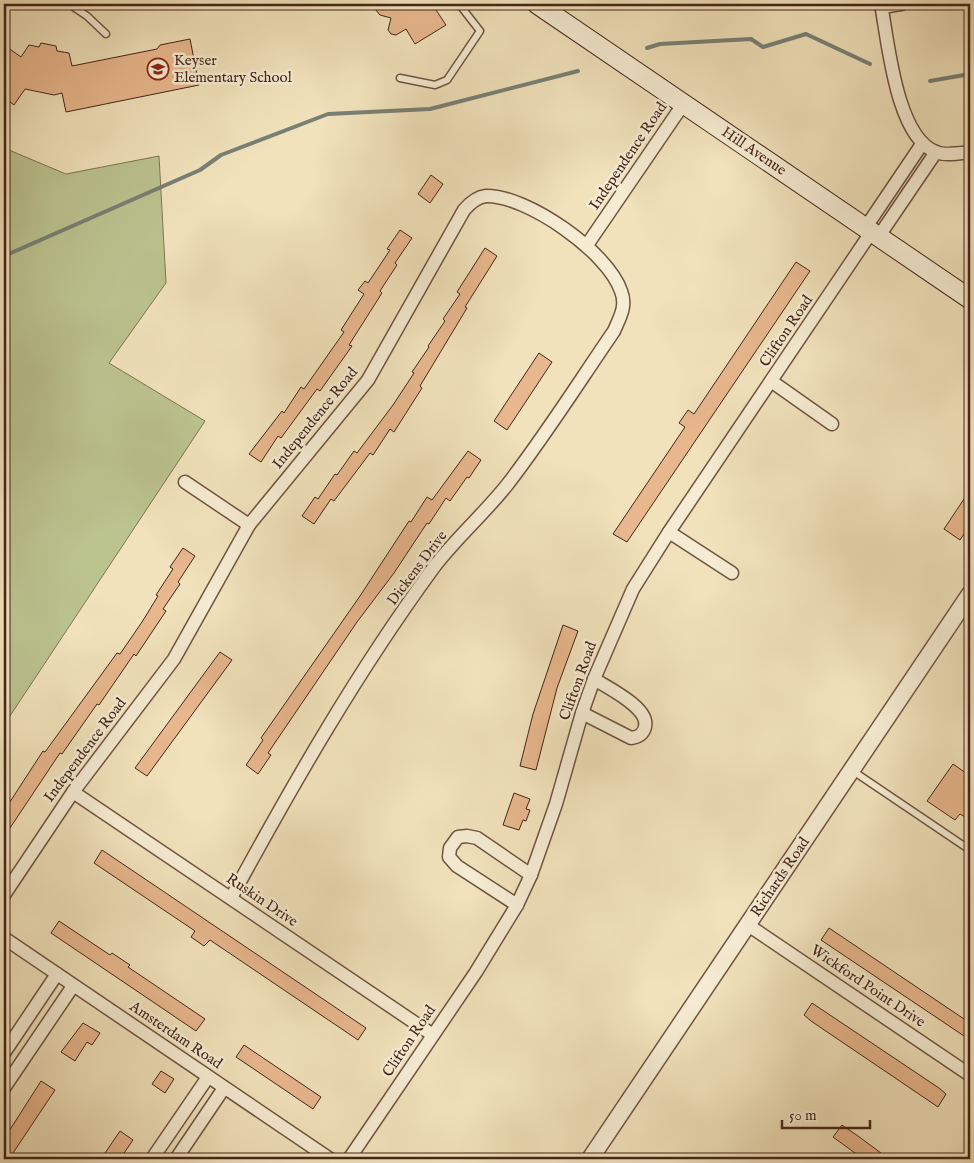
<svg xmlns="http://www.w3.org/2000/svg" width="974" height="1163" viewBox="0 0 974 1163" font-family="'IM FELL English',serif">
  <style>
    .green { fill: #bbc38f; stroke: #807454 }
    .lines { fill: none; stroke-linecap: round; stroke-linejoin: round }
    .stream { stroke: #788076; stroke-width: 4 }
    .building { fill: #e8b78d; stroke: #442519 }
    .service-casing { stroke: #6f5442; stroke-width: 9 }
    .minor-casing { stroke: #6f5442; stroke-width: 15 }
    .tertiary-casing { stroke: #6f5442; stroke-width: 19 }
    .secondary-casing { stroke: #442519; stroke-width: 21 }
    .service { stroke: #f6ecd3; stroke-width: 6 }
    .minor { stroke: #f6ecd3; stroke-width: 12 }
    .tertiary { stroke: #f6ecd3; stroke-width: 16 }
    .secondary { stroke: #f6ecd3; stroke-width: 19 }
    .labels { text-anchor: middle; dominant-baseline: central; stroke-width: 5; stroke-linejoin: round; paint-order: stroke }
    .poi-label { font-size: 15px; fill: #442519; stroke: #f6ecd3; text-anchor: start }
    .street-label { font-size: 15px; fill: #442519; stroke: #f6ecd3 }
  </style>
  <rect width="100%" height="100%" fill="#f1e2bb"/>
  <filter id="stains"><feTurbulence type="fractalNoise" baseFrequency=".004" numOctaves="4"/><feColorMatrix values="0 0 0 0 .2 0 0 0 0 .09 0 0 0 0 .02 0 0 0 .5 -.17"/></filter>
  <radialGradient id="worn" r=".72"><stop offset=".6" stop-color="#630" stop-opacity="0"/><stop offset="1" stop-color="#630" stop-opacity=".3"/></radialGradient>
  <polygon class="green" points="4,148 66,174 159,156 166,283 109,363 205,421 4,725"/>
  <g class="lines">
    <g class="stream">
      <polyline points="647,48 660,44 751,39 763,47 806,34 870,64"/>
      <polyline points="930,81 970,74"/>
      <polyline points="4,256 200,170 221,155 328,114 430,109 578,71"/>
    </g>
  </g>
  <g class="building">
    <polygon points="377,4 432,4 446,25 415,44 406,29 396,35 391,34 388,30 391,18 380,15 375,9"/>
    <polygon points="190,39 199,85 66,112 62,93 54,95 25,89 14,105 4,97 4,45 21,57 29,45 39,47 41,43 56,46 57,51 69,53 72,66 157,49 160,45"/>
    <polygon points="431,175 443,184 430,203 418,194"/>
    <polygon points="400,230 412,238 395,263 397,265 380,291 382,293 349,345 352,346 320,391 317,389 281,438 278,436 261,462 249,454 282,411 284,413 301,387 304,389 344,332 341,330 364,294 358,290 365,281 368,283 390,250 387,249"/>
    <polygon points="485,248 497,256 465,307 467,308 420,386 422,388 394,432 390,429 373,455 370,453 334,501 331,499 314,524 302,516 315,497 318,499 335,474 337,475 354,451 357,453 393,405 414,373 412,372 429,347 428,346 445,321 443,319 460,294 457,292"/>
    <polygon points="796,262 810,271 627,542 613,534 685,427 679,423 688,410 694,414"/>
    <polygon points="539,353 552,362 507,430 494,421"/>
    <polygon points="468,451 481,460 469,478 467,477 450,501 446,498 429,524 427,523 394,573 357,622 268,753 271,755 258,774 246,765 263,740 261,738 360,596 409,521 411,522 427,497 432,500"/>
    <polygon points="970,490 970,525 960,540 944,529"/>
    <polygon points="183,548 195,556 178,582 180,584 163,609 166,611 136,656 134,654 99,705 97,704 62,754 60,753 4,837 4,811 43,751 45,752 117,653 120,654 142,622 158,596 156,595 173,569 170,567"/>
    <polygon points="563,625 578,631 557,688 536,770 520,766 533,714"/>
    <polygon points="220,652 232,660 147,776 135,768"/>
    <polygon points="953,764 970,776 970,809 965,817 960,814 955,820 927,801"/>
    <polygon points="514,793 530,799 526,809 530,810 526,821 523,820 519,830 503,825"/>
    <polygon points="102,850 366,1028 358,1040 210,940 204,946 191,937 195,931 94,863"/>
    <polygon points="59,921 110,955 112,953 130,965 128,967 205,1019 196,1031 51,933"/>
    <polygon points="829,928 970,1023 970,1040 821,940"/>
    <polygon points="812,1003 939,1088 946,1094 938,1107 811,1021 804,1015"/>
    <polygon points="83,1023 100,1033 92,1045 87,1042 75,1061 61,1052"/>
    <polygon points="244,1045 321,1097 313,1109 236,1057"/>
    <polygon points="161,1071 174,1079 165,1093 152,1084"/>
    <polygon points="41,1081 55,1090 9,1159 4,1159 4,1139"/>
    <polygon points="842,1125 858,1136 889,1159 865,1159 855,1153 833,1137"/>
    <polygon points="120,1131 133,1140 120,1159 101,1159"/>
  </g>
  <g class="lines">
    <g class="service-casing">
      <g id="service">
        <polyline points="69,4 87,16 106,34"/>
        <polyline points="400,78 435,85 447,80 480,31 459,4"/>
        <polyline points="853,771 970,850"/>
      </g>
    </g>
    <g class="minor-casing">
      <g id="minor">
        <path d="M881,4C888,41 896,137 936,152C945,156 960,153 970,152"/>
        <polyline points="882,7 901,4"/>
        <polyline points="866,227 922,144"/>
        <polyline points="879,236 936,152"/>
        <polyline points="587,245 684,103"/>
        <polyline points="771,381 832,424"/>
        <polyline points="185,482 249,525"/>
        <polyline points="669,532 732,573"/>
        <path d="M582,713L631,738C638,737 643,735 645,727C650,708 608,688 594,679"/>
        <polyline points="73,792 433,1035"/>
        <path d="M4,895L73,792L174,659L249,525L368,380L464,210C470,203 477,197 486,196C527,195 608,252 621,291C627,306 620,317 614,331C579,382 545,436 507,485C484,514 456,538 434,567C357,672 293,784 231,898"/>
        <polyline points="517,905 457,866 449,857 450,848 458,837 467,836 477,838 531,875"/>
        <polyline points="748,925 970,1075"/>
        <polyline points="4,938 330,1159"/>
        <polyline points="4,1053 57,974"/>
        <polyline points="4,1088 73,986"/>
        <polyline points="152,1159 208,1077"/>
        <polyline points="176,1159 224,1088"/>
        <polyline points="349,1159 476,972 517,905 531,875 556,804 582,713 594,679 633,589 669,532 872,231"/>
      </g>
    </g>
    <g class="tertiary-casing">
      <polyline id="tertiary" points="590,1159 970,594"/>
    </g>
    <g class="secondary-casing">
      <polyline id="secondary" points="537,4 970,299"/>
    </g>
    <use href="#service" class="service"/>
    <use href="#minor" class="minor"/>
    <use href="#tertiary" class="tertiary"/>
    <use href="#secondary" class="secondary"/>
  </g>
  <defs>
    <g id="school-ring" transform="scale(1.125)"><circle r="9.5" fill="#f6ecd3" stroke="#8f2418" stroke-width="1.5"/><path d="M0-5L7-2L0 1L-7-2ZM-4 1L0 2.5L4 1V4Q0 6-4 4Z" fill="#8f2418"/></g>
  </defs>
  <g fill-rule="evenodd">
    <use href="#school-ring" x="158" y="69"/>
  </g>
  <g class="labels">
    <g class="poi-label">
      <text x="174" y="60">Keyser<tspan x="174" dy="17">Elementary School</tspan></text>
    </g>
    <g class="street-label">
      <text transform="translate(754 151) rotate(34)">Hill Avenue</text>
      <text transform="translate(628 156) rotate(-56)">Independence Road</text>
      <text transform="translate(786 331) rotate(-56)">Clifton Road</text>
      <text transform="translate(315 418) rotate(-51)">Independence Road</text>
      <text transform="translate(417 568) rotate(-53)">Dickens Drive</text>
      <text transform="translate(578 681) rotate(-70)">Clifton Road</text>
      <text transform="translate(85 750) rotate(-53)">Independence Road</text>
      <text transform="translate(780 877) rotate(-56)">Richards Road</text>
      <text transform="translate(262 900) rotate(34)">Ruskin Drive</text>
      <text transform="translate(868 986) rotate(34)">Wickford Point Drive</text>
      <text transform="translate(176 1035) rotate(34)">Amsterdam Road</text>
      <text transform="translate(409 1041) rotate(-56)">Clifton Road</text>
    </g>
  </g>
  <rect width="974" height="1163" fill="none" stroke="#f1e2bb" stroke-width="20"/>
  <rect x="5" y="5" width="964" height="1153" fill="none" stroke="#442519" stroke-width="2.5"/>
  <rect x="10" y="10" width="954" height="1143" fill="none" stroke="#442519"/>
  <path d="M782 1120v8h88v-8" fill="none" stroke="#442519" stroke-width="2.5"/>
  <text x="789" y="1120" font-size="15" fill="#442519" stroke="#f6ecd3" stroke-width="4" paint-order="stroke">50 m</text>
  <rect width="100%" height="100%" filter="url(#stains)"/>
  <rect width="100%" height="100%" fill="url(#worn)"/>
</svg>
